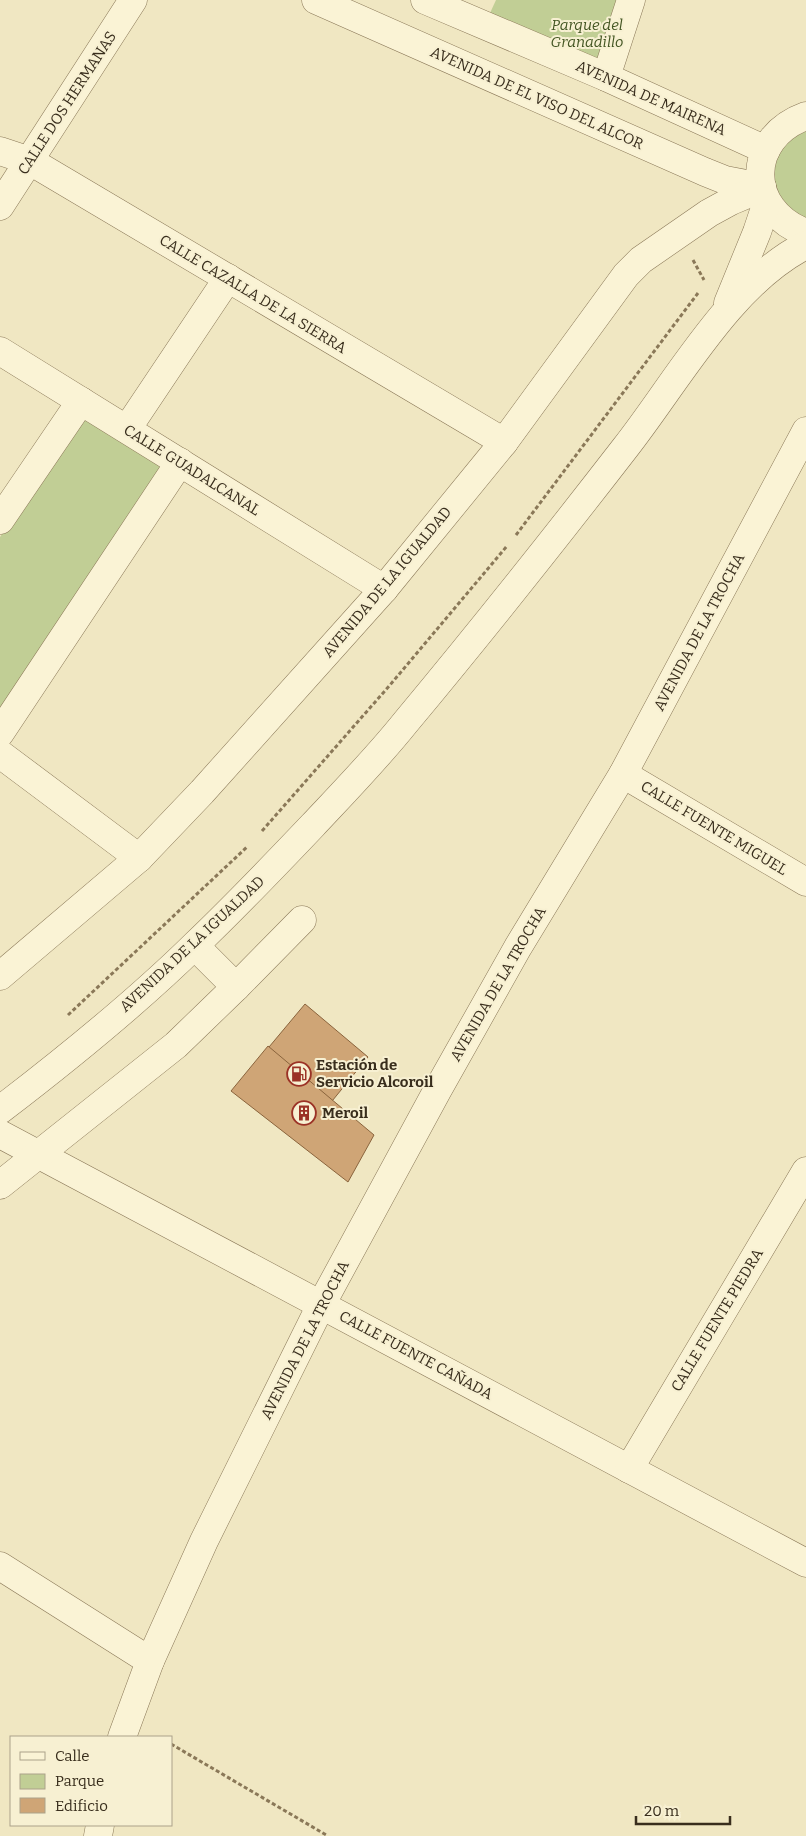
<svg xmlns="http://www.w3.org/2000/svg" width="806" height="1836" viewBox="0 0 806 1836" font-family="Bitter,serif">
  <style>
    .green { fill: #c1ce95 }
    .building { fill: #cfa576; stroke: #8a643d }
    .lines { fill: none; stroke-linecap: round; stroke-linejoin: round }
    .minor-casing { stroke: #8a7858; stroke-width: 29 }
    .path { stroke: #8a7858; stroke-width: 3; stroke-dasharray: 4 2.5; stroke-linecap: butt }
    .minor { stroke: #faf3d5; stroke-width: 28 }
    .labels { text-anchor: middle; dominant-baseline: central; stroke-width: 4; stroke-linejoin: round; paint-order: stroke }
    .park-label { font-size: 15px; font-style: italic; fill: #445623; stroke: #f7f0d2 }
    .street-label { font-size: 15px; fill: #392e1d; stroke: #f7f0d2 }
    .poi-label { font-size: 15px; font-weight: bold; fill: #392e1d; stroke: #f7f0d2; text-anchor: start }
  </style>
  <rect width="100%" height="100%" fill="#f0e7c2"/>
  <g class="green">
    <polygon points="496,0 636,0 606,77 485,24"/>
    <polygon points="806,126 806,222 786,212 770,183 775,150"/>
    <polygon points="83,414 167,467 0,713 0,537"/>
  </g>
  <g class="building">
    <polygon points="305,1004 368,1057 328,1106 264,1053"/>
    <polygon points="268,1046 374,1135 348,1182 231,1091"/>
  </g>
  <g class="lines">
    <g class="minor-casing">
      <g id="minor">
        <polyline points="316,0 705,172 725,180 762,187"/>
        <polyline points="425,0 606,77 766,150"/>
        <polyline points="606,77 631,0"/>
        <path d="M806,116C745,138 745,210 806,233"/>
        <polyline points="0,151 30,161 504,442"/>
        <polyline points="0,206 133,0"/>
        <polyline points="728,303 757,232 767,202"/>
        <polyline points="0,351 384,589"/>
        <polyline points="127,429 228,278"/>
        <polyline points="0,520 81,401"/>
        <polyline points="0,733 180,462"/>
        <polyline points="0,754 139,858"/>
        <polyline points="623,774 806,882"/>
        <polyline points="195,946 236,987"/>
        <polyline points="0,976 139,858 202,792 384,589 504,442 626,275 641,260 709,213 731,201 762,188"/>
        <path d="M0,1110C68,1058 135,1004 196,944C236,906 275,865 313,825C344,792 377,758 405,723C480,633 553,541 625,448C677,382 730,283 806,245"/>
        <polyline points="0,1134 806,1563"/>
        <polyline points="0,1185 176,1045 236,987 302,920"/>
        <polyline points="629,1469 806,1171"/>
        <polyline points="0,1566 150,1661"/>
        <polyline points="122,1737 150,1661 204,1541 321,1305 437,1091 518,947 623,774 806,431"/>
        <polyline points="98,1836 100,1825"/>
      </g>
    </g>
    <g class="path">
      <polyline points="693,260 704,280"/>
      <polyline points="516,535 698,293"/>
      <polyline points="262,831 390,685 507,546"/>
      <polyline points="68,1015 247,847"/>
      <polyline points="171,1744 328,1836"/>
    </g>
    <use href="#minor" class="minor"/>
  </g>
  <defs>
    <g id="fuel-ring" transform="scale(1.25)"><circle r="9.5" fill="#f7f0d2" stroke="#9b3226" stroke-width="1.5"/><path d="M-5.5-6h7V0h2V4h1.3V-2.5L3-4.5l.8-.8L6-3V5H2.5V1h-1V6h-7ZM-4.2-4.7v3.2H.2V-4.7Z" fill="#9b3226"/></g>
    <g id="building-ring" transform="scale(1.25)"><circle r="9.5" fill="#f7f0d2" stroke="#9b3226" stroke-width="1.5"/><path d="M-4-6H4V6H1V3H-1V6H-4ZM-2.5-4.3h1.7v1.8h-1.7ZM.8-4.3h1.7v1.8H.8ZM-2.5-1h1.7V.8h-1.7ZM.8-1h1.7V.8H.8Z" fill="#9b3226"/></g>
  </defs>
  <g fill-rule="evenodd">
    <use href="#fuel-ring" x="299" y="1074"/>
    <use href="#building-ring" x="304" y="1113"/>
  </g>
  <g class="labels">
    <g class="park-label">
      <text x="587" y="25">Parque del<tspan x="587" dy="17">Granadillo</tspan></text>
    </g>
    <g class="street-label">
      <text transform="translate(537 98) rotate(24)">AVENIDA DE EL VISO DEL ALCOR</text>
      <text transform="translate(651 98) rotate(24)">AVENIDA DE MAIRENA</text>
      <text transform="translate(67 103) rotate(-57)">CALLE DOS HERMANAS</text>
      <text transform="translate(253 294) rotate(31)">CALLE CAZALLA DE LA SIERRA</text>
      <text transform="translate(192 470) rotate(32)">CALLE GUADALCANAL</text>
      <text transform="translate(387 582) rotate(-50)">AVENIDA DE LA IGUALDAD</text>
      <text transform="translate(699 632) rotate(-62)">AVENIDA DE LA TROCHA</text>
      <text transform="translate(714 828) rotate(31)">CALLE FUENTE MIGUEL</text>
      <text transform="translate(192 944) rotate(-43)">AVENIDA DE LA IGUALDAD</text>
      <text transform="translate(498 984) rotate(-60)">AVENIDA DE LA TROCHA</text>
      <text transform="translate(717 1320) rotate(-59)">CALLE FUENTE PIEDRA</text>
      <text transform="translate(305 1340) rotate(-63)">AVENIDA DE LA TROCHA</text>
      <text transform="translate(416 1355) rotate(28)">CALLE FUENTE CAÑADA</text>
    </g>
    <g class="poi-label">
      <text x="316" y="1065">Estación de<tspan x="316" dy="17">Servicio Alcoroil</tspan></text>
      <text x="322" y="1113">Meroil</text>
    </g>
  </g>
  <rect x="10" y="1736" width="162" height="90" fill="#f7f0d2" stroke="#aba28a"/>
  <rect x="20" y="1752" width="25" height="8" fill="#faf3d5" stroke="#aba28a"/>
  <text x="55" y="1761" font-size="15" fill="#392e1d">Calle</text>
  <rect x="20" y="1774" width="25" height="15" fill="#c1ce95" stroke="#aba28a"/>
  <text x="55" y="1786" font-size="15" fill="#392e1d">Parque</text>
  <rect x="20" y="1798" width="25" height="15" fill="#cfa576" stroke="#aba28a"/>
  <text x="55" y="1811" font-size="15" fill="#392e1d">Edificio</text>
  <path d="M636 1816v8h94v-8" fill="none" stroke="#392e1d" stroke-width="2.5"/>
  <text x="644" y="1816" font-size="15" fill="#392e1d" stroke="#f7f0d2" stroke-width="4" paint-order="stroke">20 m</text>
</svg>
